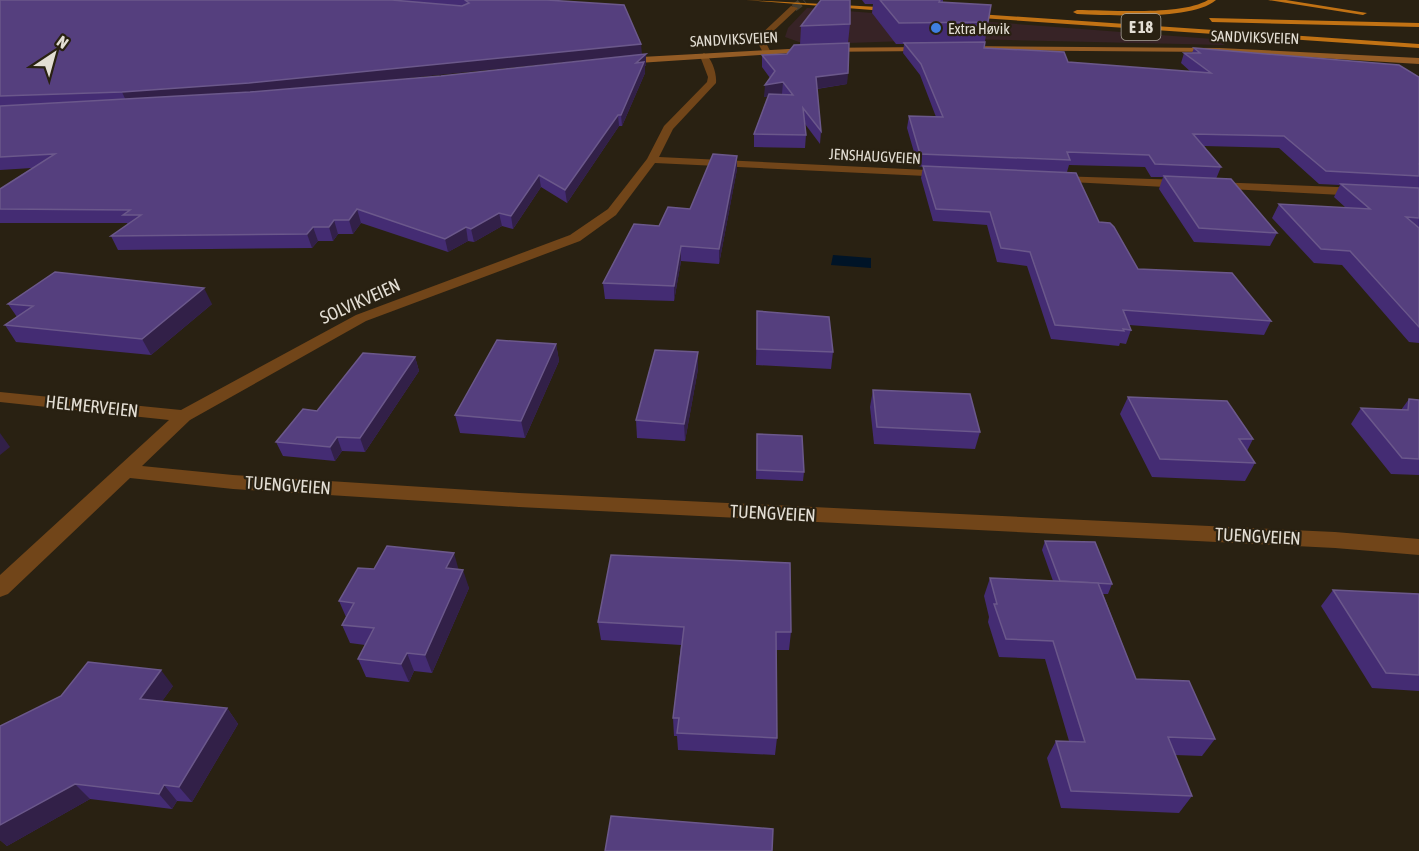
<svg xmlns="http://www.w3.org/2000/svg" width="1419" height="851" viewBox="0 0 1419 851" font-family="'Asap Condensed',sans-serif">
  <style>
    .commercial { fill: #372326 }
    .water { fill: #001427 }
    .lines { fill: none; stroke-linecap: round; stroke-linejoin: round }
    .minor-tunnel { stroke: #453d2f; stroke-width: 8; stroke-dasharray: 8 4; stroke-linecap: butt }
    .minor { fill: #714519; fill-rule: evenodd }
    .secondary { fill: #945c25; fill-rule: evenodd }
    .trunk { fill: #c17214; fill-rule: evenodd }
    .wall { fill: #442c73 }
    .shaded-wall { fill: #322048 }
    .building { fill: #553f7e; stroke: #6b588b; stroke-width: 1.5 }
    .shop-dot { fill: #3f7fe0; stroke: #292112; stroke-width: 2 }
    .labels { text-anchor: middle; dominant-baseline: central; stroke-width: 4.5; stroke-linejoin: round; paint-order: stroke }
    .far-poi-label { font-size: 15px; fill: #e3ded4; stroke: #292112; text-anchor: start }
    .far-street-label { font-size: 15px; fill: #e3ded4; stroke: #292112 }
    .shield { fill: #292112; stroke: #aba59a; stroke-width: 1.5 }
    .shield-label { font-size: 16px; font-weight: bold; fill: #e3ded4 }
    .street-label { font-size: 18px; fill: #e3ded4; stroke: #292112 }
  </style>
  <rect width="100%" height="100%" fill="#292112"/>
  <polygon class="commercial" points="807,8 1213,39 1225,45 965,39 819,44 799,42 785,37 788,28"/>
  <polygon class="water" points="833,255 871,258 871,268 831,265"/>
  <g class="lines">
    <polyline class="minor-tunnel" points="794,8 804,0"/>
    <g class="minor">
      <polygon points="791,6 798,8 766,38 767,45 774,58 767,60 759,45 758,37"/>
      <path d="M704,53C712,58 717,74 716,83L673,129L659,157L947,171L953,174L947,177L655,163L616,215L580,241L366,321L190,420L142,466L233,475L519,493L1335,532L1419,539V555L1335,548L519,507L233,489L130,478L8,594L0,597V575L169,420L0,402V392L181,410L356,315L570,235L608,209L647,159L664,126L707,82L708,77L700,56Z"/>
      <polygon points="1056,176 1184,180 1190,184 1184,188 1052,181 1052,177"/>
      <polygon points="1214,182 1361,188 1367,192 1361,196 1210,188 1210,184"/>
    </g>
    <g class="secondary">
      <polygon points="965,46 1220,48 1419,58 1419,64 1220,52 962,50 961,48"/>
      <polygon points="928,47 932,49 931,51 806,52 623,64 619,61 623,58 806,48"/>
    </g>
    <g class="trunk">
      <polygon points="746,0 897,8 901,10 897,12"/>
      <path d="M1208,0H1216C1192,21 1110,15 1077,14L1073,12L1077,10C1110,10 1181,16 1208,0Z"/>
      <polygon points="1268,0 1286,0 1367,13 1363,15"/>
      <polygon points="963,13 1419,44 1419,48 966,17"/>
      <polygon points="1209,18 1419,23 1419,27 1212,22"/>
    </g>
  </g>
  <g class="wall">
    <polygon points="0,0 547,0 642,54 374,81 441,76 646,54 646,65 645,66 645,73 622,126 619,126 567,203 541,187 513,229 502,226 474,242 468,241 448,252 361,223 353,234 338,234 333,241 318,241 312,248 118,250 111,236 128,225 127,223 0,223 0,189 32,168 0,170"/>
    <polygon points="862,0 943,0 943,2 988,22 984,48 1068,62 1191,72 1181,63 1184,53 1192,53 1194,48 1419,77 1419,343 1409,342 1342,265 1314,263 1272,218 1279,204 1346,208 1334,197 1340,185 1319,184 1279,148 1204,146 1221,167 1216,179 1277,233 1270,246 1194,242 1159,189 1163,177 1151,177 1145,167 1069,165 1067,172 1099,222 1138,269 1271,321 1264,335 1129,325 1131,330 1126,344 1120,343 1119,346 1051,339 1027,266 997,262 987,225 933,221 921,178 923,167 918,166 907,128 909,116 936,117 920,75 903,53 904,44 896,44 872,13 873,4 865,4"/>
    <polygon points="850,24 848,43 847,84 817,89 821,131 820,144 805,124 806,135 805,148 754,147 754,134 768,96 764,97 770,78 762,67 762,55 787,54 800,45 801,26"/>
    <polygon points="737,156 737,169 719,264 681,261 674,301 605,299 603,283 659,226 690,209"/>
    <polygon points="8,304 212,304 151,355 16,342 5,325 17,317"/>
    <polygon points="757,311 833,352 831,369 756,365"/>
    <polygon points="556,344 559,361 525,438 460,433 455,415"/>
    <polygon points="698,352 698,369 685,441 637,438 636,420"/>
    <polygon points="415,357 419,371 365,452 342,451 335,461 283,456 276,442 317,411"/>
    <polygon points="873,390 980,432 975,449 874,444 870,407"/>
    <polygon points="1128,397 1253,439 1247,451 1255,463 1245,481 1152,477 1120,414"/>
    <polygon points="1409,399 1419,400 1419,475 1391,474 1351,424 1361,408 1401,410"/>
    <polygon points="757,434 804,472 803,481 756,479"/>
    <polygon points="1045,541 1112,584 1108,594 1103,594 1136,679 1215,739 1202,756 1175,755 1192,796 1179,813 1061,808 1047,758 1056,741 1069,741 1045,659 999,657 988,622 989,617 984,596 990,578 1053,581 1042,550"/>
    <polygon points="374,569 459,569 469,588 432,673 414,671 409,682 366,677 358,659 365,645 350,643 342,625 346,617 339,601"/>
    <polygon points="1333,590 1419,594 1419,691 1372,688 1321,606"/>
    <polygon points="598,622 791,632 789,650 776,650 777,738 775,755 678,750 677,736 674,736 673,718 681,645 601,640"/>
    <polygon points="173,686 162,701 227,708 238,724 192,802 177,801 172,809 90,799 7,846 0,840 0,726"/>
  </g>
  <g class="shaded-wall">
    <polygon points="641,44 642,54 253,94 127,103 122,92"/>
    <polygon points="646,54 646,65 645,66 645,73 622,126 621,115 636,63"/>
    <polygon points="848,73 847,84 815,89 816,77"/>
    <polygon points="783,82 782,94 764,97 765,85"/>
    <polygon points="618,115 619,126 567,203 565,190"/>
    <polygon points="737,156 737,169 719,264 719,249"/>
    <polygon points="539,175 541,187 513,229 511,216"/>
    <polygon points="357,209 361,223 353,234 349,220"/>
    <polygon points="499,213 502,226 474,242 471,229"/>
    <polygon points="334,220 338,234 333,241 329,227"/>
    <polygon points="313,227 318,241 312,248 307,234"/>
    <polygon points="466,227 468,241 448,252 445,239"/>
    <polygon points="681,246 681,261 674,301 674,286"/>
    <polygon points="204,288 212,304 151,355 142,339"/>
    <polygon points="556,344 559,361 525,438 521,421"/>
    <polygon points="698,352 698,369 685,441 684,424"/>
    <polygon points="415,357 419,371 365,452 360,438"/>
    <polygon points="0,433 10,447 0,455"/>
    <polygon points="337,437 342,451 335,461 330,447"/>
    <polygon points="454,553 459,571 446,568"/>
    <polygon points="463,570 469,588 432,673 425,655"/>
    <polygon points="407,653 414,671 409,682 401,664"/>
    <polygon points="161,670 173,686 153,714 140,699"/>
    <polygon points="227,708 238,724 192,802 179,787"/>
    <polygon points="75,784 90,799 7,846 0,840 0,825"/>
    <polygon points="164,785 177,801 172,809 159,794"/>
  </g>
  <g class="building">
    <polygon points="0,0 392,0 462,6 469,3 465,0 547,0 624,5 641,44 249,83 122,92 0,96"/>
    <polygon points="821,0 850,0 850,24 801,26"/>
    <polygon points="880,0 940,0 939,2 991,5 988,22 899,23"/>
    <polygon points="985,42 984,48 1064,52 1068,62 1211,73 1184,53 1200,53 1194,48 1399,65 1419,77 1419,164 1418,164 1419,164 1419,176 1326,171 1284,136 1193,134 1221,167 1155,164 1149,155 1067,152 1070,160 920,154 909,116 943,117 921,64 904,43"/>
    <polygon points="849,43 848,73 816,77 821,131 803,108 806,135 754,134 769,94 793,95 783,82 765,85 775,71 762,55 787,54 794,45"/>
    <polygon points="646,54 636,63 644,62 621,115 618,115 565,190 539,175 511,216 499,213 471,229 466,227 445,239 357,209 349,220 334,220 329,227 313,227 307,234 111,236 141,215 123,215 130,210 0,209 0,189 55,154 0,157 0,106 250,92 441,76"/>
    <polygon points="713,154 737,156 719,249 681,246 674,286 603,283 634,224 659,226 668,207 690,209"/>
    <polygon points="923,166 1076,173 1099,222 1110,223 1114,227 1138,269 1232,273 1271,321 1123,310 1131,330 1123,329 1124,331 1055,325 1030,252 1001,248 990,212 936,209"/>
    <polygon points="1164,176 1231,179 1277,233 1199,228"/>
    <polygon points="1341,184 1419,188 1419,218 1406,217 1419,228 1419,327 1350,251 1321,249 1279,204 1370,209"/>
    <polygon points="55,272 204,288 142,339 5,325 33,306 8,304"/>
    <polygon points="757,311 829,317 833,352 757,349"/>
    <polygon points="497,340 556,344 521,421 455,415"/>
    <polygon points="655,350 698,352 684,424 636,420"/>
    <polygon points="363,353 415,357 360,438 337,437 330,447 276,442 303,409 317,411"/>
    <polygon points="873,390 970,394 980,432 877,427"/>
    <polygon points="1128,397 1227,401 1253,439 1239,439 1255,463 1160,459"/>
    <polygon points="1409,399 1419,400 1419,459 1402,458 1361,408 1408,410"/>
    <polygon points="757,434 802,436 804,472 757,470"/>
    <polygon points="1045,541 1095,542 1112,584 1060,581"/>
    <polygon points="387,546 454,553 446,568 463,570 425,655 407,653 401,664 358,659 374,628 342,625 354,603 339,601 358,568 374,569"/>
    <polygon points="611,555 790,563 791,632 776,632 777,738 677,733 679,718 673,718 684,627 598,622"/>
    <polygon points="990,578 1098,583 1136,679 1189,681 1215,739 1168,737 1192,796 1071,791 1056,741 1085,742 1053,641 1006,639 994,604 997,604"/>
    <polygon points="1333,590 1419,594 1419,675 1386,673"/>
    <polygon points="88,662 161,670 140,699 227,708 179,787 164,785 159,794 75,784 0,825 0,726 61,696"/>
    <polygon points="611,816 773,829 772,851 605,851"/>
  </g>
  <circle class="shop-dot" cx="936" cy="28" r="6"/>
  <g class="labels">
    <g class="far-poi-label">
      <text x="948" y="28">Extra Høvik</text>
    </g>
    <g class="far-street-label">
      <text transform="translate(1255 37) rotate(2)">SANDVIKSVEIEN</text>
      <text transform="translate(734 39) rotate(-3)">SANDVIKSVEIEN</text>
      <text transform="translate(875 156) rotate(3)">JENSHAUGVEIEN</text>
    </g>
    <rect class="shield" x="1121.5" y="14" width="39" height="26" rx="4.5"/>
    <g class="shield-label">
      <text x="1141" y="27">E 18</text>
    </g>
    <g class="street-label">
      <text transform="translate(360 301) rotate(-24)">SOLVIKVEIEN</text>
      <text transform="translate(92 406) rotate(6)">HELMERVEIEN</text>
      <text transform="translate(288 485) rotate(4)">TUENGVEIEN</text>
      <text transform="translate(773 513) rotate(3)">TUENGVEIEN</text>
      <text transform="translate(1258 536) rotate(3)">TUENGVEIEN</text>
    </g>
  </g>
  <g transform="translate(54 54) rotate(36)" stroke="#292112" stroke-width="4.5" paint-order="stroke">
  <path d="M0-4.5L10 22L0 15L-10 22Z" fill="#e3ded4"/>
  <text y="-9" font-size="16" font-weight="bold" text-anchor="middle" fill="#e3ded4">N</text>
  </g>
</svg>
